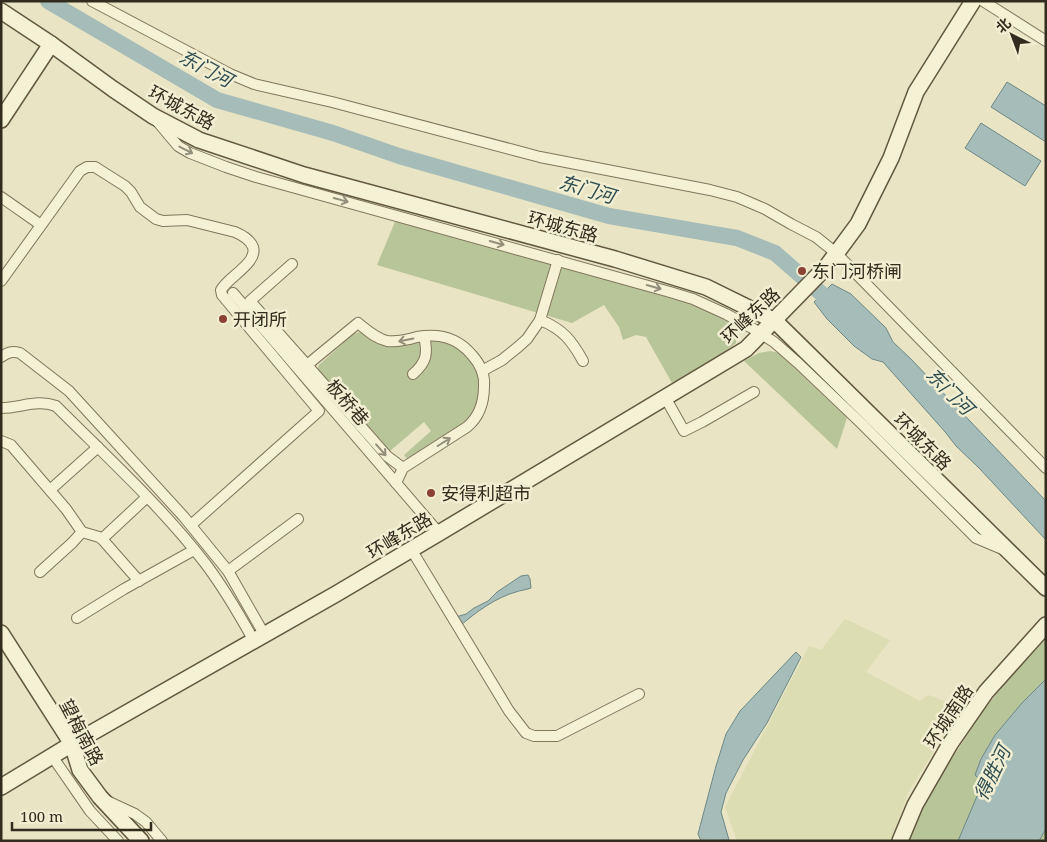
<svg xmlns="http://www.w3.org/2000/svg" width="1047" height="842" viewBox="0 0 1047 842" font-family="'Noto Serif','Noto Sans SC',serif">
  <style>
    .farmland { fill: #dcddb2 }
    .green { fill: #b8c599 }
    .water { fill: #a5bcb9; stroke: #6d8987 }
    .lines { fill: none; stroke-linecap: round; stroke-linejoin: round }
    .river { stroke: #a5bcb9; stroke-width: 16 }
    .street-casing { stroke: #81765c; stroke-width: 12 }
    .secondary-casing { stroke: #63573f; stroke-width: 18 }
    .street { stroke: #f4f1d5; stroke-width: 10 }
    .secondary { stroke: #f4f1d5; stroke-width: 15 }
    .oneway { stroke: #938e7a }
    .poi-dot { fill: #894233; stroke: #f1eed2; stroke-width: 2 }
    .labels { text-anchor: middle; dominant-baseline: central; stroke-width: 5; stroke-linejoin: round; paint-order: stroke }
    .street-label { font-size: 18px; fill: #322c1e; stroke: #f1eed2 }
    .poi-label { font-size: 18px; fill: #322c1e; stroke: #f1eed2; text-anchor: start }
    .water-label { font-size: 19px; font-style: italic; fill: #2f4d51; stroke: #f1eed2 }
  </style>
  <rect width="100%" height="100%" fill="#e9e4c3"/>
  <polygon class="farmland" points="845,619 890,640 866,672 920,701 928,695 961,707 908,793 891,841 737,841 725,807 809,646 821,650"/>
  <g class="green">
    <polygon points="397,217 697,306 730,321 737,327 736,343 724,353 672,383 646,337 636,335 623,340 619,327 604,305 572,323 377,265"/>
    <polygon points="360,332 364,333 380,343 427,339 447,341 467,353 479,373 480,400 468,422 409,461 404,455 431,431 424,422 390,451 387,451 317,370 319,365 353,334"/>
    <polygon points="770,351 779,353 847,418 837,449 744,361 759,353"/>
    <polygon points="1046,631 1046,841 908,841 919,809 983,711"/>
  </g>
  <g class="water">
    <polygon points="1007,82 1046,106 1046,142 991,107"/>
    <polygon points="981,123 1041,161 1025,186 965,148"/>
    <polygon points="832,284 851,294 886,328 893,342 911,359 1046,501 1046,540 979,468 956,446 946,433 883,362 872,359 854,346 827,319 814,302"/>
    <path d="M528,575L530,579L531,588C526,590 521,590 516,592C497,597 476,612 461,625L456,617L466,614L474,608L488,601L497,592L521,576Z"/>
    <polygon points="796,652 801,657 767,723 743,760 726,793 721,812 729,840 701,841 698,834 716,766 726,734 740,711"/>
    <polygon points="1046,679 1046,829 1039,841 958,841 983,782 975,775 981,759 995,735 1022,703"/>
  </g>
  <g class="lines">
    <polyline class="river" points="48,1 217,100 333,133 399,156 609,216 737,238 775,253 839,309"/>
    <g class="street-casing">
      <g id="street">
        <polyline points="92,1 230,74 254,84 332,102 540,157 710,190 737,197 765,209 791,224 816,237 836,253 1046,468"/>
        <polyline points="983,1 1046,41"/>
        <polyline points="157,121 178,146 190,153 226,167 256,177 670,292 693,299 726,314 752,328 774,342 798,363 862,424 976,538 1002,549"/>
        <polyline points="1,197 41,225"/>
        <polyline points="292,264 250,301 307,365"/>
        <path d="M1,281L80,171L87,167H95L125,186L131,192L140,207L156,219L163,221L187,220L235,232C242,235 250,239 253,247C258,263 228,277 221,290L222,295L319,411L191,525"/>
        <polyline points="233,293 439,533"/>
        <path d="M540,320C563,329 572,341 583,361"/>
        <path d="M1,357C8,352 12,351 20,353L69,391L184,517L228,571L264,634"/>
        <polyline points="482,371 502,360 518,347 527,339 540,320 558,260"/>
        <path d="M413,374C427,362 428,353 424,336"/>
        <polyline points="665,397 684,431 702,422 754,392"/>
        <path d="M1,408C21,408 36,399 56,406C107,457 161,506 205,563C224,588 239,614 254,641"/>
        <polyline points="1,441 11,445 66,509 82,532 99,537 102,539 139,581"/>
        <path d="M396,483L403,468L467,427C479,417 484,402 484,386C485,374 480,364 472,355C457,337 439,333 417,337C407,340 397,342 387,341C375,338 367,330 358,323L307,365L387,456L403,468"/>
        <polyline points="50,490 98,447"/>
        <polyline points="102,539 147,497"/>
        <polyline points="411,549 509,711 526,733 534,736 557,736 639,694"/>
        <polyline points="228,571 298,519"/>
        <polyline points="40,572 72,543 82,532"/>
        <polyline points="77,618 124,589 194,550"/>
        <polyline points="52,756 90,811 118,841"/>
        <polyline points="107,801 135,814 146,822 162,841"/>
      </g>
    </g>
    <g class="secondary-casing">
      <g id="secondary">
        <polyline points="1,11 51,44 113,89 153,116 199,140 304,175 615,259 706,287 775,321 1046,588"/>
        <polyline points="1,120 51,44"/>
        <polyline points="1,633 72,744 80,770 100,797 141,841"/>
        <polyline points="1,787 72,744 336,594 439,533 746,349 827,266 858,224 891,158 916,92 973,1"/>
        <polyline points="900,841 915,805 950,744 986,692 1046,625"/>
      </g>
    </g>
    <use href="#street" class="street"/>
    <use href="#secondary" class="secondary"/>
  </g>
  <defs><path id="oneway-shaft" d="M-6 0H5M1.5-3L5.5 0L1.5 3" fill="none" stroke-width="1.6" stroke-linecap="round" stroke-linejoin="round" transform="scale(1.25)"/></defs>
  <g class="oneway">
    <use href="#oneway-shaft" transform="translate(186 150) rotate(27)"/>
    <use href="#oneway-shaft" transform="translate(341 200) rotate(15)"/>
    <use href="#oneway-shaft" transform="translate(497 243) rotate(16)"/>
    <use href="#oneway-shaft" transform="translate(654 287) rotate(16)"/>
    <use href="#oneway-shaft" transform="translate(406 340) rotate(169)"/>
    <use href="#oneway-shaft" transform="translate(444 442) rotate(-32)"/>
    <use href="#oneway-shaft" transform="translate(381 450) rotate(49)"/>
  </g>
  <g class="poi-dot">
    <circle cx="802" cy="271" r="5"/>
    <circle cx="223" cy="319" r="5"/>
    <circle cx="431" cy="493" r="5"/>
  </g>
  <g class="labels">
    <g class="street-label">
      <text transform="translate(182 107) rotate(28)">环城东路</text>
      <text transform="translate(563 226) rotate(15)">环城东路</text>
      <text transform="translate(750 315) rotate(-43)">环峰东路</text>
      <text transform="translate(348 402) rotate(49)">板桥巷</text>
      <text transform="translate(923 441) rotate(45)">环城东路</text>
      <text transform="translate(399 535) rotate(-31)">环峰东路</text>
      <text transform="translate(948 716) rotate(-56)">环城南路</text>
      <text transform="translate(82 732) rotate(62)">望梅南路</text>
    </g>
    <g class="poi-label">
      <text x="812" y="271">东门河桥闸</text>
      <text x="233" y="319">开闭所</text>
      <text x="441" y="493">安得利超市</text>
    </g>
    <g class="water-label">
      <text transform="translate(206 68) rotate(28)">东门河</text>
      <text transform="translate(587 189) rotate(16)">东门河</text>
      <text transform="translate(950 391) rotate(45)">东门河</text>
      <text transform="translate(992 773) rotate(-64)">得胜河</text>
    </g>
  </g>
  <rect width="1047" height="842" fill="none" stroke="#322c1e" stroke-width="5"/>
  <g transform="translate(1012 35) rotate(318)" stroke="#f1eed2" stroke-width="4" paint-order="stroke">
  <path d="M0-4L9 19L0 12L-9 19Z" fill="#322c1e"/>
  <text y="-8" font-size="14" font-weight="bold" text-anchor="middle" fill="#322c1e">北</text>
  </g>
  <path d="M12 822v8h139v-8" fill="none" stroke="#322c1e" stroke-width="2.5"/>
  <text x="20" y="822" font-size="15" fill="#322c1e" stroke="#f1eed2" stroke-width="4" paint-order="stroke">100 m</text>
</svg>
